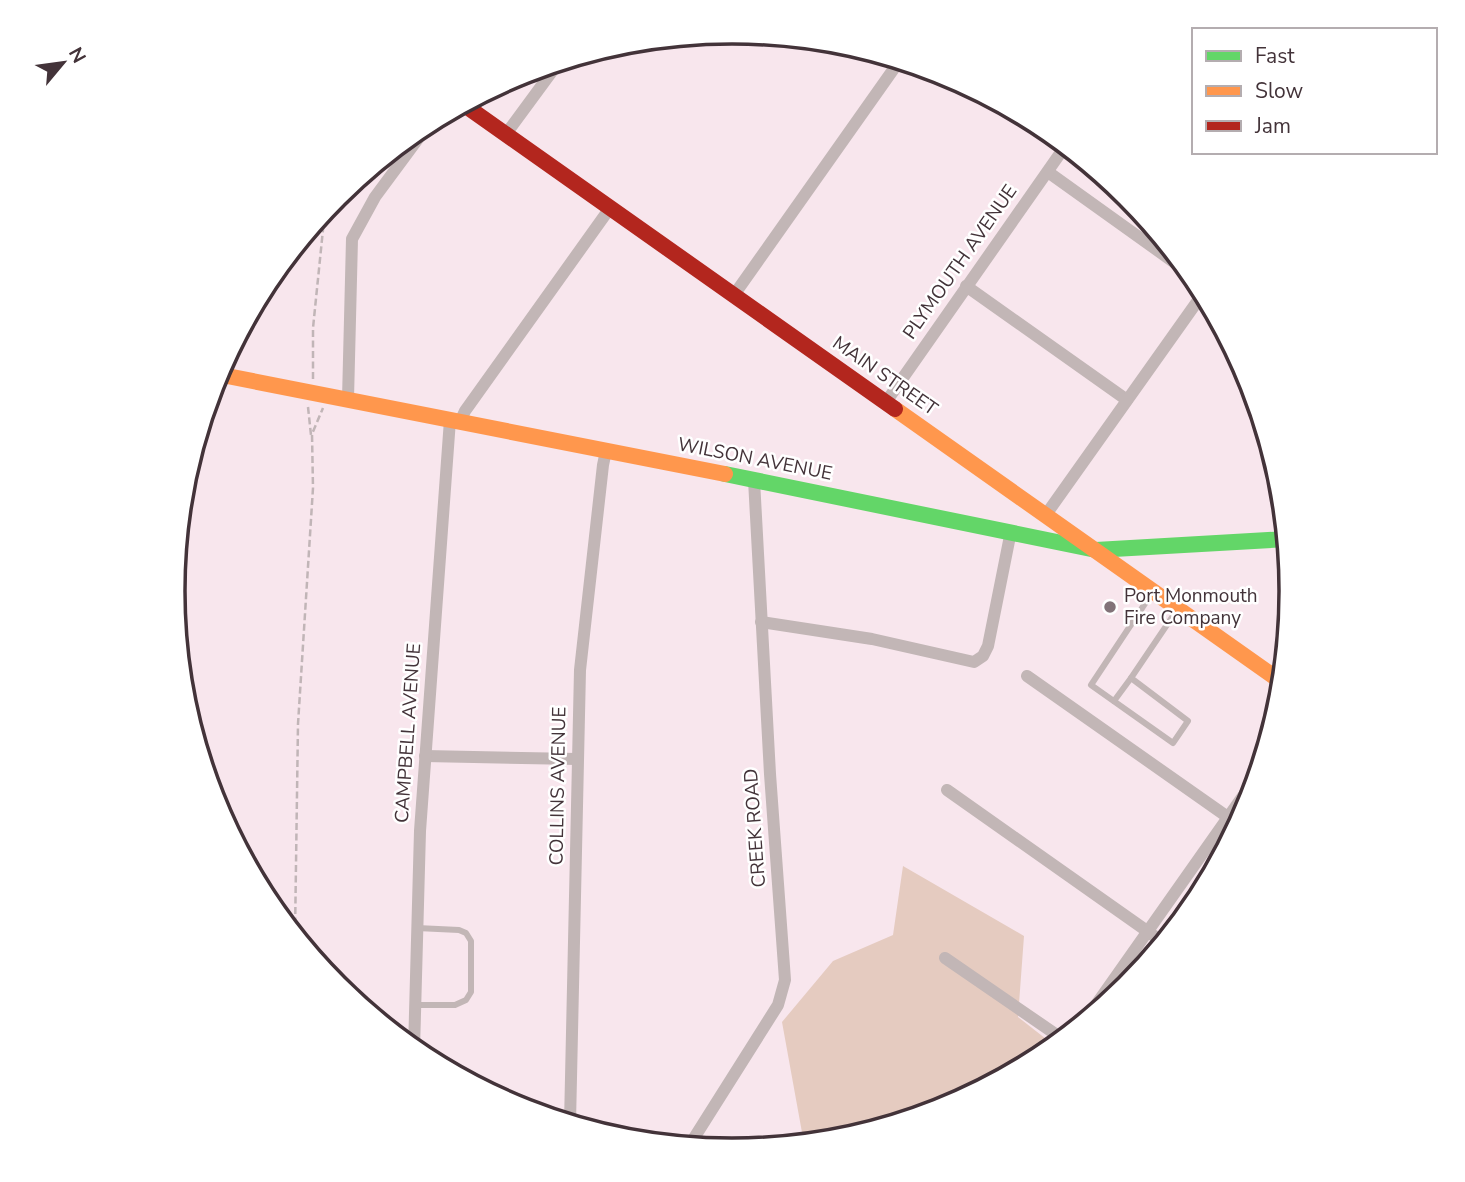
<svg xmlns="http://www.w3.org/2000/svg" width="1465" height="1182" viewBox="0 0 1465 1182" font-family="'Nunito Sans',sans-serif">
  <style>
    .green { fill: #e5cbc0 }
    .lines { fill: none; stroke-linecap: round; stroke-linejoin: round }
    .path { stroke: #c1b5b7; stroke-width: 2.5; stroke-dasharray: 7 3.5; stroke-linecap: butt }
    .lane { stroke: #c2b6b6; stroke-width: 6 }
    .street { stroke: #c2b6b6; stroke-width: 12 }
    .fast { stroke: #63d668; stroke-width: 16 }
    .slow { stroke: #ff974d; stroke-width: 16 }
    .jam { stroke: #b3261e; stroke-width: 16 }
    .poi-dot { fill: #827278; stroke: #fff; stroke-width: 2.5 }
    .labels { text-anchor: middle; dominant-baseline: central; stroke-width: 5; stroke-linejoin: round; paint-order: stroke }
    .street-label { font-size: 19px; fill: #433339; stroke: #fff }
    .poi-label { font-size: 19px; fill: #433339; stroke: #fff; text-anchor: start }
    .rim { fill: none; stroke: #433339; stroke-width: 3.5 }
  </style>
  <rect width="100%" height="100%" fill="#f8e6ed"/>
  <polygon class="green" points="903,866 1024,936 1018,1017 1055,1046 1043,1056 946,1108 841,1140 795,1144 803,1138 782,1022 833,961 893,935"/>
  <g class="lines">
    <g class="path">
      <polyline points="313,379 313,328 325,210"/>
      <polyline points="308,407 311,435"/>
      <polyline points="295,935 298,724 313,488 312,434 323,408"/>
    </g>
    <g class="lane">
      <polyline points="1152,593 1091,685 1173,743 1188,721 1131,678 1177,610"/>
      <polyline points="1114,701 1131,678"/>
      <polyline points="415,1005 455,1005 466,1000 471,992 471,941 466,933 459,930 417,928"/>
    </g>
    <g class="street">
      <polyline points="506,134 559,62"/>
      <polyline points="1048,172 1196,278"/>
      <polyline points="966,286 1127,400"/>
      <polyline points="734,295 900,60"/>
      <polyline points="348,399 352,239 375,197 432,120"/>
      <polyline points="886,402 1066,145"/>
      <polyline points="460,422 465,411 610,208"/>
      <polyline points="1045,516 1204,292"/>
      <polyline points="761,622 872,639 974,662 983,656 988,646 1011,531"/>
      <polyline points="1027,676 1239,825"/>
      <polyline points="425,756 577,759"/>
      <polyline points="947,790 1164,943"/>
      <polyline points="945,958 1064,1040"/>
      <polyline points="1081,1026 1260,772"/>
      <polyline points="414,1050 420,831 450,420"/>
      <polyline points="570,1123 580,670 603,465 606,451"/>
      <polyline points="689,1146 778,1005 785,980 770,774 754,480"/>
    </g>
    <polyline class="fast" points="725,474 1096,550 1287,539"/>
    <g class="slow">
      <polyline points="217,374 725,474"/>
      <polyline points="895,409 1283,683"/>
    </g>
    <polyline class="jam" points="463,104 895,409"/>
  </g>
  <circle class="poi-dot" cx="1110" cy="607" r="7"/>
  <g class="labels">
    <g class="street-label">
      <text transform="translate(960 262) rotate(-55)">PLYMOUTH AVENUE</text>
      <text transform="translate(885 376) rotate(35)">MAIN STREET</text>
      <text transform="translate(755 459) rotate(11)">WILSON AVENUE</text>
      <text transform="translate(408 733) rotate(-86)">CAMPBELL AVENUE</text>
      <text transform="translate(558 786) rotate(-89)">COLLINS AVENUE</text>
      <text transform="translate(755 828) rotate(-94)">CREEK ROAD</text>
    </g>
    <g class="poi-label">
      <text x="1124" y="596">Port Monmouth<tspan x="1124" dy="22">Fire Company</tspan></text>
    </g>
  </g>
  <path d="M0 0H1465V1182H0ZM185 591a547 547 0 1 1 1094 0a547 547 0 1 1-1094 0Z" fill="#fff" fill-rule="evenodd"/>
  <path class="rim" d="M185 591a547 547 0 1 1 1094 0a547 547 0 1 1-1094 0Z"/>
  <rect x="1192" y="28" width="245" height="126" fill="#ffffff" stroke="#b4adb0" stroke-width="2"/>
  <rect x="1206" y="51" width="35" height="10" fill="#63d668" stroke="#b4adb0" stroke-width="2"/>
  <text x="1255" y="63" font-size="21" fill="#433339">Fast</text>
  <rect x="1206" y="86" width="35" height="10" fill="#ff974d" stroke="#b4adb0" stroke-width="2"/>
  <text x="1255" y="98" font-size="21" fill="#433339">Slow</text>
  <rect x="1206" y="121" width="35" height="10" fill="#b3261e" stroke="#b4adb0" stroke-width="2"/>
  <text x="1255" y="133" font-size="21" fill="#433339">Jam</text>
  <g transform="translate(63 63) rotate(61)" stroke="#ffffff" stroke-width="5" paint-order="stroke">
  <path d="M0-5L12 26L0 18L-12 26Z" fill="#433339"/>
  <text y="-10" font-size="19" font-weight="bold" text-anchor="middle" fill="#433339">N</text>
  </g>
</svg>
